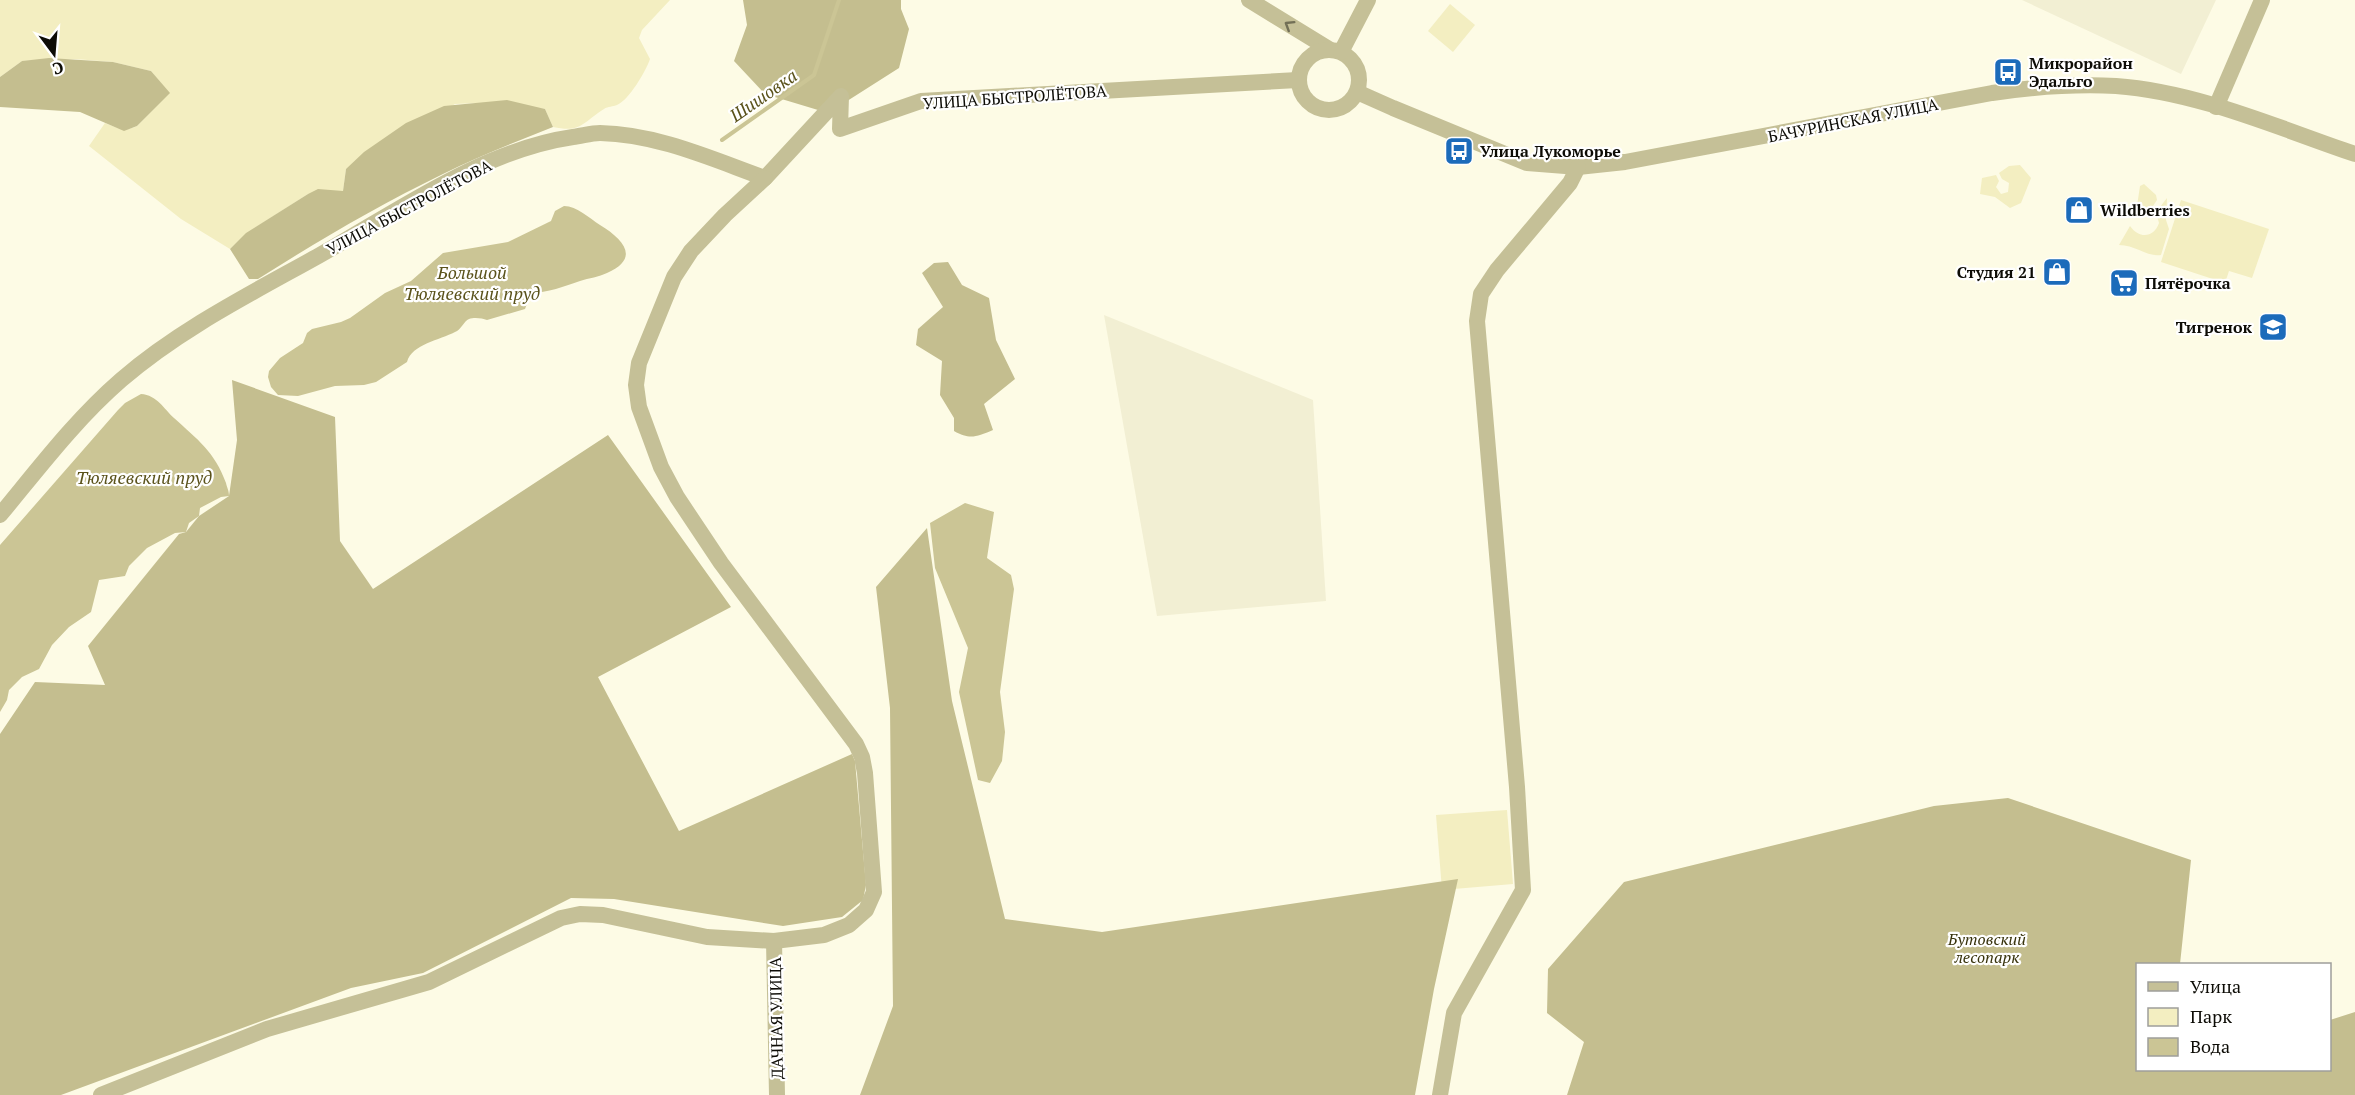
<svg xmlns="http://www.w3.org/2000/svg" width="2355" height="1095" viewBox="0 0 2355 1095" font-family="'PT Serif',serif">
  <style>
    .built { fill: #f2efd3 }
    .green { fill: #f3eec1 }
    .forest { fill: #c4be8f }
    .water { fill: #cbc595 }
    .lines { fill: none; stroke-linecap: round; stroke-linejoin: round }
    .stream { stroke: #cbc595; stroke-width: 4 }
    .minor { stroke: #c5c097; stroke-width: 16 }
    .oneway { stroke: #726f56 }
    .labels { text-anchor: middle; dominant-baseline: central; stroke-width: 4.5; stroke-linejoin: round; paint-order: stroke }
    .poi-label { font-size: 16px; font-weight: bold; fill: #0d0c06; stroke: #fff; text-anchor: start }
    .street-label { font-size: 16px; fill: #0d0c06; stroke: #fff }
    .park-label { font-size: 16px; font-style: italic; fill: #37320b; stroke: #fff }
    .water-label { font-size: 18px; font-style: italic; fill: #5a521b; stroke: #fff }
  </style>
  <rect width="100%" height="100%" fill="#fdfbe5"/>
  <g class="built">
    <polygon points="2022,0 2216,0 2181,74"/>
    <polygon points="1104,315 1313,400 1326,601 1157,616"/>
  </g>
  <g class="green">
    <path d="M0,0H670L642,30L639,38L650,59C646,71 629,100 617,105C613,107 608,106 604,109C582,123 581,133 553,127L545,109L478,103L455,104L346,169L343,191L308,194L247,233L230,249L181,219L89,146L105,123C118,128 124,132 137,126L169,93L151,71L113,62L75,59L22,61L0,77Z"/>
    <polygon points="1450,4 1475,25 1453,52 1428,31"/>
    <polygon points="2020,165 2031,178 2021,203 2010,208 1995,197 1980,194 1982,178 1996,175 1999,181 1996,187 2001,194 2008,192 2009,183 2002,179 1999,173 2009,166"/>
    <polygon points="2144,184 2156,195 2157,200 2151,209 2137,206 2140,186"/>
    <path d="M2167,198L2166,220L2169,229L2161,255C2147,257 2135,245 2119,245L2130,226C2139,239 2154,238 2159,223L2156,212Z"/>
    <polygon points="2181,200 2269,229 2252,278 2229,271 2225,283 2161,262"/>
    <polygon points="1507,810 1513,884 1442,890 1436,815"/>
  </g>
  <g class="forest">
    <polygon points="743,0 901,0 901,9 909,29 899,68 844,103 818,110 765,94 734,61 747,25"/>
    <polygon points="49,58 113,62 151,71 170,93 137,126 124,131 80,112 0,107 0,77 22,61"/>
    <path d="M507,100L545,109L553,127C516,142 479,156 443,174C379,205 318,241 258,279H249L230,249L246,233L308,194L318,189L343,191L346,169L364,152L406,123L444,106Z"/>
    <path d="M948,262L962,285L989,298L996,340L1015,379L984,404L993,430C976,437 970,440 954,431V418L940,395L942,361L916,345L918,329L943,307L922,273L934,263Z"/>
    <polygon points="232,380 335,417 340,541 373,589 608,435 731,607 598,677 679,831 852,754 855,761 866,885 863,900 842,917 783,926 614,899 571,898 423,973 351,988 61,1095 0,1095 0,734 35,682 105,685 88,646 179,534 186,532 199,516 229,496 237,440"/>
    <polygon points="927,528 952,701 1005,919 1102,932 1458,879 1434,989 1415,1095 860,1095 893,1006 890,708 876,587"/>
    <polygon points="2008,798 2191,860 2180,964 2138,964 2138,1070 2330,1070 2330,1020 2355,1012 2355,1095 1567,1095 1584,1042 1547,1013 1548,969 1624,882 1934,806"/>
  </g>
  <g class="water">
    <path d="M564,206C577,206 589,218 600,225C623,239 641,258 607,273C599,277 589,278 580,281C565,286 547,293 531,293L525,309L487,320C482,318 474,317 469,319C464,321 461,330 455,332C440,340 412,344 407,362L376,382L364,385L335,386L298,396L278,395L271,387L268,377L269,371L280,358L303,343L307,333L312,329L341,322L350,318L385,293L411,281L443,253L508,242L551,221L555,211Z"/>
    <path d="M141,394C157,395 164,409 174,418C197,439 215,452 226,483C227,488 229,490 229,496L221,497L200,508L199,516L189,523L186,532L175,533L147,548L129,566L125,576L99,580L91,612L69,627L52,645L39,669L22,677L9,690L7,700L0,712V545L118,410L125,403Z"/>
    <polygon points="965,503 994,512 987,558 1011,575 1014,589 1000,692 1005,732 1002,761 990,783 978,780 959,692 968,648 935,568 930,523"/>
  </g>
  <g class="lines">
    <polyline class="stream" points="722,140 814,75 839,0"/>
    <g class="minor">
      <polyline points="1249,0 1329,49"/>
      <circle cx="1329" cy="80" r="30"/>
      <polyline points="1341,52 1368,0"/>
      <path d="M1357,92L1393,108L1527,163L1578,167L1625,162L1992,93C2033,87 2076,84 2116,86C2198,92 2278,128 2355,154"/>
      <polyline points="2216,107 2262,0"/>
      <path d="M0,515C39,468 75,420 121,380C180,329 252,293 320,255C398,211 483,150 573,137C582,136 591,133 600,133C657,134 712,159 765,178L841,96L840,129L921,101L1298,80"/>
      <polyline points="774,941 777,1095"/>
      <polyline points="101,1095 267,1029 429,982 561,918 580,914 603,915 707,937 774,941 824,935 849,925 866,910 874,892 865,773 862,757 856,744 721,563 677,497 661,467 639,407 636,385 639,363 674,277 691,251 725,215 765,178"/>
      <polyline points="1440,1095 1454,1013 1523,890 1517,787 1477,321 1481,294 1497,270 1570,183 1578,167"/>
    </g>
  </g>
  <defs><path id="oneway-chevron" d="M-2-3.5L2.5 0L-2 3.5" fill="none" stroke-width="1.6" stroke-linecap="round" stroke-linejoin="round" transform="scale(1.5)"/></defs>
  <use class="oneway" href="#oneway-chevron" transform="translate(1289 25) rotate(-148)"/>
  <defs>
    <g id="bus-square" transform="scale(1.5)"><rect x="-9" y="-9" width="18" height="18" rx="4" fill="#1c6bba" stroke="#fff"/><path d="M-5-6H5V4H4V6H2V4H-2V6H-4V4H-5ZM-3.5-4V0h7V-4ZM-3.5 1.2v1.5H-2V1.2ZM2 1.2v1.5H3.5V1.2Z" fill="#fff"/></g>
    <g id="shop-square" transform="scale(1.5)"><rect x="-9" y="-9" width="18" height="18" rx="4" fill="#1c6bba" stroke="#fff"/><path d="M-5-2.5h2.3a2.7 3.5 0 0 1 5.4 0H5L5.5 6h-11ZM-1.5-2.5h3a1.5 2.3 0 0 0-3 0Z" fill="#fff"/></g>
    <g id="supermarket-square" transform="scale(1.5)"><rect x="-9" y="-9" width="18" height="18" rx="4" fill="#1c6bba" stroke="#fff"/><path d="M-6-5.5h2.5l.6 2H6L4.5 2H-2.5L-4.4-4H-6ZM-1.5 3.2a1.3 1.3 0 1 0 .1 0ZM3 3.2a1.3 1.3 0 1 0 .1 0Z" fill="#fff"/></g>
    <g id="school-square" transform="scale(1.5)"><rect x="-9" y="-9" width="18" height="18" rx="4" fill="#1c6bba" stroke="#fff"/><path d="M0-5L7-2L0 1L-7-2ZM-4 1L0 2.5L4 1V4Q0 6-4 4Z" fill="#fff"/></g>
  </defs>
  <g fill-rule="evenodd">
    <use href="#bus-square" x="2008" y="72"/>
    <use href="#bus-square" x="1459" y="151"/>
    <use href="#shop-square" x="2079" y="210"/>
    <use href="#shop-square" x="2057" y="272"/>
    <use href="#supermarket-square" x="2124" y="283"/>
    <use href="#school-square" x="2273" y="327"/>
  </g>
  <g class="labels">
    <g class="poi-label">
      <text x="2029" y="63">Микрорайон<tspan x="2029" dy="18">Эдальго</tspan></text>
      <text x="1480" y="151">Улица Лукоморье</text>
      <text x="2100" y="210">Wildberries</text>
      <text x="2036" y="272" text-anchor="end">Студия 21</text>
      <text x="2145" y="283">Пятёрочка</text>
      <text x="2252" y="327" text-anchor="end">Тигренок</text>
    </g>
    <g class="street-label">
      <text transform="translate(1015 97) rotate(-4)">УЛИЦА БЫСТРОЛЁТОВА</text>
      <text transform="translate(1853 120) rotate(-11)">БАЧУРИНСКАЯ УЛИЦА</text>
      <text transform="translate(409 207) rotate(-28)">УЛИЦА БЫСТРОЛЁТОВА</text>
      <text transform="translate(776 1018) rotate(-91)">ДАЧНАЯ УЛИЦА</text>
    </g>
    <g class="park-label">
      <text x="1987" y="939">Бутовский<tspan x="1987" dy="18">лесопарк</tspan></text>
    </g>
    <g class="water-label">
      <text transform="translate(763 95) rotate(-35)">Шишовка</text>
      <text x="472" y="272">Большой<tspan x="472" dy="21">Тюляевский пруд</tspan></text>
      <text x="144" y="477">Тюляевский пруд</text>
    </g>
  </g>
  <rect x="2136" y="963" width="195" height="108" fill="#ffffff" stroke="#9e9e9b" stroke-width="1.5"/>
  <rect x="2148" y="982" width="30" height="9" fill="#c5c097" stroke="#9e9e9b" stroke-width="1.5"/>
  <text x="2190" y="993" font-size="18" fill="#0d0c06">Улица</text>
  <rect x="2148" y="1008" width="30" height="18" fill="#f3eec1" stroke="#9e9e9b" stroke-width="1.5"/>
  <text x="2190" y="1023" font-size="18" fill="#0d0c06">Парк</text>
  <rect x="2148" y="1038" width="30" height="18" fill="#cbc595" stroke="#9e9e9b" stroke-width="1.5"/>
  <text x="2190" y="1053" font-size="18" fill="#0d0c06">Вода</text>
  <g transform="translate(54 54) rotate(164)" stroke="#ffffff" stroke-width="4.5" paint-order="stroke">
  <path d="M0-4.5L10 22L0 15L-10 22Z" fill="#0d0c06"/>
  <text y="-9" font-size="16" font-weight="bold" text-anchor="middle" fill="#0d0c06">С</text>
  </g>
</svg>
